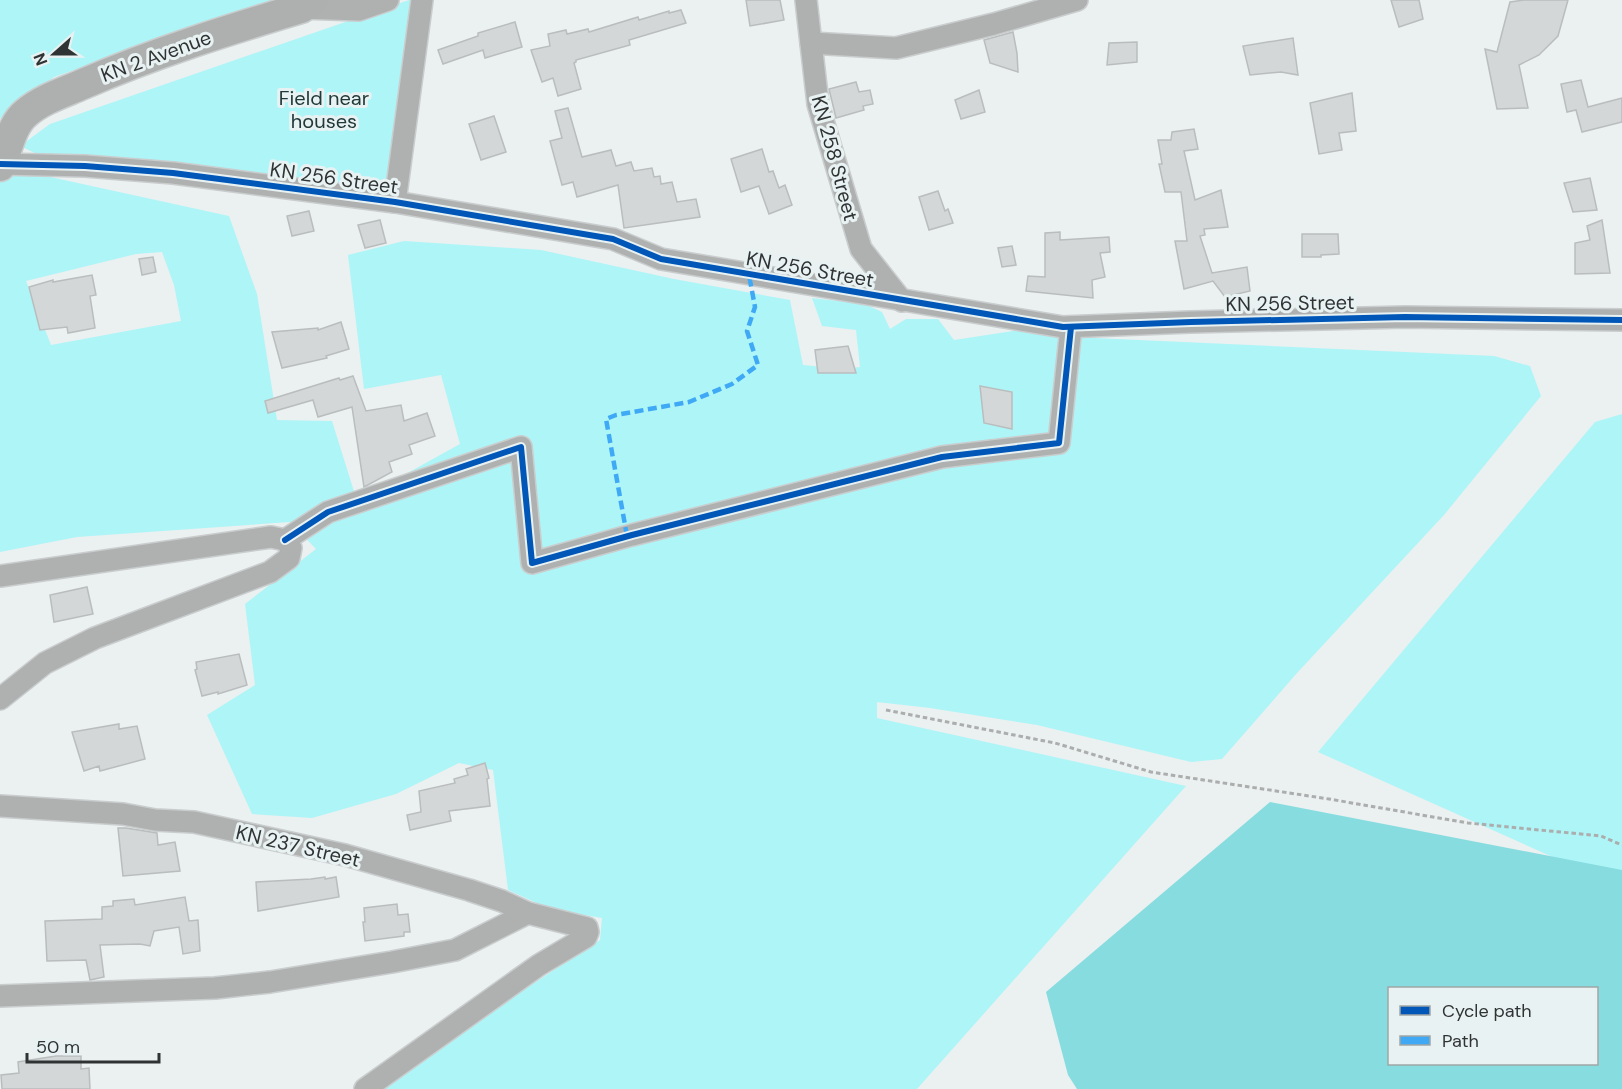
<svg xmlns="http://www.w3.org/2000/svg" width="1622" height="1089" viewBox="0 0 1622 1089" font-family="'DM Sans',sans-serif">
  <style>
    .green { fill: #aef5f8; fill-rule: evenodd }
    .forest { fill: #87dce0; fill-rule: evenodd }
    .building { fill: #d3d7d7; stroke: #babdbd; stroke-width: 1.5 }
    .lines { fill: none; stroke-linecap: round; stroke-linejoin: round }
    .street-casing { stroke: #cacdcd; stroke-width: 24 }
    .secondary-casing { stroke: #cacdcd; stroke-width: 33 }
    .path { stroke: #acaeae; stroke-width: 3; stroke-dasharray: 4.5 3; stroke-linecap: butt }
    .street { stroke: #afb1b1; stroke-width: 21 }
    .secondary { stroke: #aeb0b0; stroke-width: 30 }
    .quiet { stroke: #3fa9f5; stroke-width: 4.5; stroke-dasharray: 9 4.5; stroke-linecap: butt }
    .cycleway-casing { stroke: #e9f2f2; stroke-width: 10 }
    .cycleway { stroke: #0057b8; stroke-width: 6 }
    .labels { text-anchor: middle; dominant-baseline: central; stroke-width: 6; stroke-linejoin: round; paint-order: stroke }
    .street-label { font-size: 20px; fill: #303333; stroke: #e9f2f2 }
    .park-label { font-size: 20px; fill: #21393a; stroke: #e9f2f2 }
  </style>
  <rect width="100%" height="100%" fill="#ebf0f0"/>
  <g class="green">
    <polygon points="0,0 280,0 54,77 0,119"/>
    <polygon points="409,0 412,0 392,194 39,155 20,146 50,124"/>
    <path d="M0,166L229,216L257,294L277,420L332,421L357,501L460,444L441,375L364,389L348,255L404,241L541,250L674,279L790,300L803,365L844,369L860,367L856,330L822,326L812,298L865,304L882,312L890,329L906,319H938L954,340L1019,330L1095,338L1494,356L1530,366L1541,396L1444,515L1297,673L1222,759L1191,762L1037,725L930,708L877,702V718L1186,786L917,1089H375L389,1078L600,940L602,918L550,909L508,890L493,770L459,763L396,794L312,818L252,814L207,715L255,685L245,604L316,549L290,522L77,537L0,552ZM162,252L174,285L181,321L51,345L26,281L136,254Z"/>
    <polygon points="1622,414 1622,888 1318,752 1595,422"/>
  </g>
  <path class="forest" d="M1270,802L1622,870V1089H1077L1068,1075L1046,992ZM1596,988V1064H1390V988Z"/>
  <g class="building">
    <polygon points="746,0 780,0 784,20 750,26"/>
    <polygon points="1391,0 1419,0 1423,19 1399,27"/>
    <polygon points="1524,0 1568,0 1558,36 1539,55 1519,65 1528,108 1497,109 1485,49 1497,52 1510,2"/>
    <polygon points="681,10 686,23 629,40 630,45 576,60 576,62 574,63 581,89 558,96 553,78 542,82 531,50 550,46 548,34 566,30 567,34 588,29 589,32 638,17 639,20 669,11 669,13"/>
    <polygon points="515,22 522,47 485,58 483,50 443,64 438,50 478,36 478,33"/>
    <polygon points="1013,32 1017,53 1018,72 990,63 984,40"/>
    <polygon points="1293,38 1298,75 1281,72 1250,75 1243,46"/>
    <polygon points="1137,42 1137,62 1107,65 1109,43"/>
    <polygon points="1581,80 1588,107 1622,98 1622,122 1582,132 1576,110 1567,112 1561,84"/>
    <polygon points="856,82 859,92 870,90 873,104 863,106 864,110 836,118 829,89"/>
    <polygon points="979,90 985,112 961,119 955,100"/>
    <polygon points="1352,93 1356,131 1339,133 1342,150 1319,154 1310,103"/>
    <polygon points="568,108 582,157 611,150 616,166 631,162 634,171 652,168 654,177 660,176 661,184 672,182 677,202 696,199 700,217 624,228 618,185 577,197 573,182 562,185 550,141 562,138 555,111"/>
    <polygon points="494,116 506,152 481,160 469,124"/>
    <polygon points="1194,129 1198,149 1184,151 1195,200 1221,190 1228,227 1204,229 1205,235 1200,236 1212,273 1247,267 1250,291 1225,297 1213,281 1184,289 1175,241 1187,241 1181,192 1165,192 1159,164 1162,164 1158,140 1171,140 1172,132"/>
    <polygon points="762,149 769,172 773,171 779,188 785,185 792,205 769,214 759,186 741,192 731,159"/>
    <polygon points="1590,178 1597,210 1573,212 1564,183"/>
    <polygon points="938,191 945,211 948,209 953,223 929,230 919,197"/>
    <polygon points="309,211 314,231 292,236 287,216"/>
    <polygon points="380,220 386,243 365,248 358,225"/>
    <polygon points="1602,220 1610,273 1575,274 1575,243 1590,240 1587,226"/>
    <polygon points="1060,232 1060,240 1109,237 1110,252 1100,253 1105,277 1092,280 1093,298 1026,291 1028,276 1045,277 1045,233"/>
    <polygon points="1302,234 1338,234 1339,254 1321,255 1321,257 1302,257"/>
    <polygon points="1012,246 1016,265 1002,267 998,248"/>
    <polygon points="153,257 156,272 142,275 139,259"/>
    <polygon points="92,275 96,295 90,296 95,328 68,333 67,327 40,330 29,287 53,280 53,282"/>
    <polygon points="341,322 349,349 326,356 327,358 282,368 272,332 318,328 318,330"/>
    <polygon points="848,346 856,373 818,373 815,350"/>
    <polygon points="353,376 366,411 401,405 404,421 427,413 435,436 409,445 412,454 389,462 392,472 364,487 352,407 318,417 313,400 268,413 265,401 339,378 340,380"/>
    <polygon points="980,386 1012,392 1012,429 984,423"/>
    <polygon points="87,587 93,614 54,622 50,595"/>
    <polygon points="239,654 247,685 218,694 218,692 202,696 195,670 197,669 196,662"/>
    <polygon points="119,724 119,729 137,726 145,759 100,771 99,766 84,771 72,732"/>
    <polygon points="485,763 489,778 487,779 490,806 449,811 451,821 410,830 407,815 421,812 419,791 455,783 454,779 468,775 466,769"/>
    <polygon points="118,828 126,828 157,833 158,845 175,842 180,871 123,876"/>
    <polygon points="325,877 325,879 336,877 339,897 258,911 256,882 311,879"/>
    <polygon points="185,897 189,921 198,920 200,951 183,954 179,927 154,931 150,946 140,944 100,945 104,977 90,980 86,960 47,961 45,921 102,919 102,907 113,906 113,901 134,899 135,905"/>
    <polygon points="397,904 398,915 408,914 410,932 404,932 404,936 365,941 363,922 365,922 364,908"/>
    <polygon points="56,1056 81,1056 81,1069 89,1068 90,1089 2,1089 1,1075 19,1073 18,1062"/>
  </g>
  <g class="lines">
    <g class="street-casing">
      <g id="street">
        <polyline points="806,0 818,104 861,249 902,301"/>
        <polyline points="301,8 359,10 388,0"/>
        <polyline points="811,43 896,48 994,24 1077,0"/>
        <polyline points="0,164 85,166 173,173 395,202 613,239 661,259 1063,327 1191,322 1405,317 1622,320"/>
        <polyline points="395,202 422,0"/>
        <polyline points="285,540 328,512 521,447 532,563 632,535 942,457 1059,443 1071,327"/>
        <polyline points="0,576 271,537 285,540 291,548 289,558 270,572 95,638 45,663 0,699"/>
        <polyline points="0,806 123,814 155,820 194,822 345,855 469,890 502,901 528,913 587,928 588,932 586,937 539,965 365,1089"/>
        <polyline points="0,996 215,988 270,982 392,962 455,950 528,913"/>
      </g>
    </g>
    <g class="secondary-casing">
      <path id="secondary" d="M0,166C8,149 11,125 26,113C42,99 65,92 83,84C154,53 228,30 301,8L313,0"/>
    </g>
    <polyline class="path" points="886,710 1055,743 1151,772 1329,799 1468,823 1601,836 1622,845"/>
    <use href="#street" class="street"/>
    <use href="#secondary" class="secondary"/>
    <polyline class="quiet" points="627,536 606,419 616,415 689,402 732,384 758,365 747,331 755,307 749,275"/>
    <g class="cycleway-casing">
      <g id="cycleway">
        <polyline points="0,164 85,166 173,173 395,202 613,239 661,259 1063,327 1191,322 1405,317 1622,320"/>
        <polyline points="285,540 328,512 521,447 532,563 632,535 942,457 1059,443 1071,327"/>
      </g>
    </g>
    <use href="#cycleway" class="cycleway"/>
  </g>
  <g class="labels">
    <g class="street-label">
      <text transform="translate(156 56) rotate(-20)">KN 2 Avenue</text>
      <text transform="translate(835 158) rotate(75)">KN 258 Street</text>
      <text transform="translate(334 178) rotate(8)">KN 256 Street</text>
      <text transform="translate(810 269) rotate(10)">KN 256 Street</text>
      <text transform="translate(1290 303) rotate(-1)">KN 256 Street</text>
      <text transform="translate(298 846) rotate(13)">KN 237 Street</text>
    </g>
    <g class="park-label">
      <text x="324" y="98">Field near<tspan x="324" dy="23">houses</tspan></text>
    </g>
  </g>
  <rect x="1388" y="987" width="210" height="78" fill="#e9f2f2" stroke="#9fa6a6" stroke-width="1.5"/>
  <rect x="1400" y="1006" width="30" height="9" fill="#0057b8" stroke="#9fa6a6" stroke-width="1.5"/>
  <text x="1442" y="1017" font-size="18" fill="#303333">Cycle path</text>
  <rect x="1400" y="1036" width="30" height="9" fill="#3fa9f5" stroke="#9fa6a6" stroke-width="1.5"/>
  <text x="1442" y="1047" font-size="18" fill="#303333">Path</text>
  <g transform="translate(54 54) rotate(249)" stroke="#e9f2f2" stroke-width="4.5" paint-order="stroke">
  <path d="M0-4.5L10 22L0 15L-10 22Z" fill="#303333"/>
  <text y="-9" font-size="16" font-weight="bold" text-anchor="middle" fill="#303333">N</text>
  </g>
  <path d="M27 1053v9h132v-9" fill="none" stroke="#303333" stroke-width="3"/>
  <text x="36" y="1053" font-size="18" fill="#303333" stroke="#e9f2f2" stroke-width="4.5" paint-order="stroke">50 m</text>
</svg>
